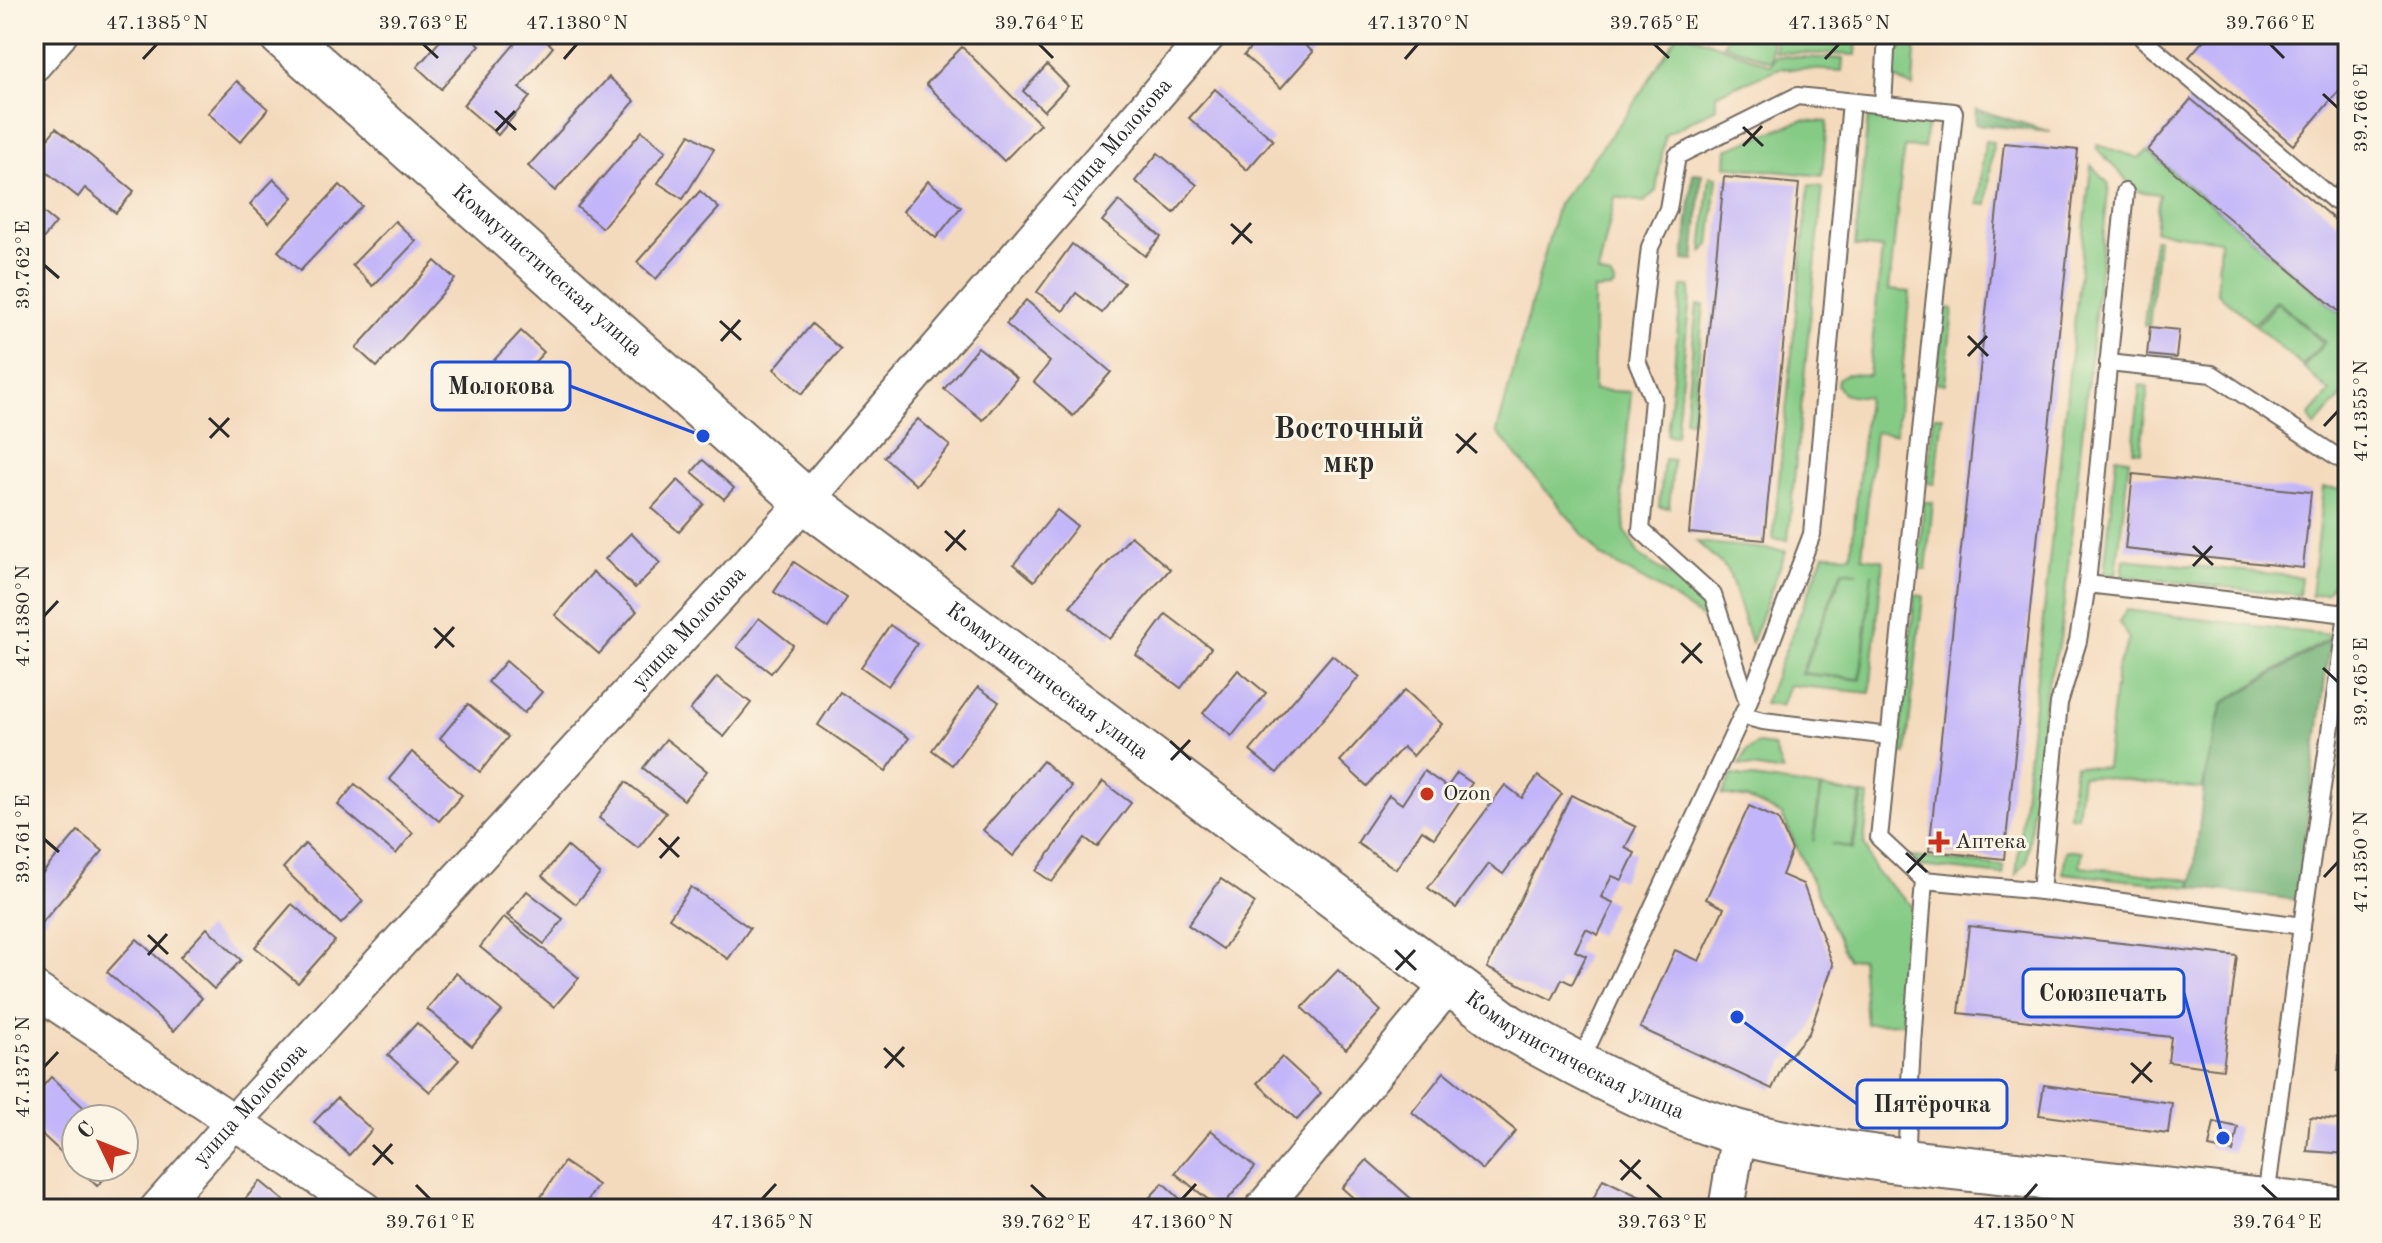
<svg xmlns="http://www.w3.org/2000/svg" width="2382" height="1243" viewBox="0 0 2382 1243" font-family="'Old Standard TT',serif">
  <style>
    .green { fill: #85cb85; stroke: #587b58; stroke-width: 2; fill-rule: evenodd }
    .forest { fill: #6caf72; stroke: #4c6d4e; stroke-width: 2 }
    .building { fill: #c2b5f9 }
    .lines { fill: none; stroke-linecap: round; stroke-linejoin: round }
    .lane-casing { stroke: #71685e; stroke-width: 20 }
    .street-casing { stroke: #71685e; stroke-width: 38 }
    .secondary-casing { stroke: #71685e; stroke-width: 48 }
    .lane { stroke: #fff; stroke-width: 16 }
    .street { stroke: #fff; stroke-width: 34 }
    .secondary { stroke: #fff; stroke-width: 44 }
    .ticks { fill: none; stroke: #2b2b2b; stroke-width: 3 }
    .poi-dot { fill: #c8321e; stroke: #fcf5e5; stroke-width: 3 }
    .labels { text-anchor: middle; dominant-baseline: central; stroke-width: 6; stroke-linejoin: round; paint-order: stroke }
    .street-label { font-size: 22px; fill: #2b2b2b; stroke: #fcf5e5 }
    .poi-label { font-size: 22px; fill: #2b2b2b; stroke: #fcf5e5; text-anchor: start }
    .district-label { font-size: 30px; font-weight: bold; fill: #2b2b2b; stroke: #fcf5e5 }
    .leader { fill: none; stroke: #1d4ed8; stroke-width: 3 }
    .callout-dot { fill: #1d4ed8; stroke: #fcf5e5; stroke-width: 3 }
    .callout { fill: #fcf5e5; stroke: #1d4ed8; stroke-width: 3 }
    .callout-label { font-size: 24px; text-anchor: middle; font-weight: bold; fill: #2b2b2b }
    .neatline { fill: none; stroke: #2b2b2b; stroke-width: 3 }
    .ticks-label { font-size: 20px; text-anchor: middle; fill: #2b2b2b }
  </style>
  <rect width="100%" height="100%" fill="#fcf5e5"/>
  <filter id="ink" filterUnits="userSpaceOnUse"><feTurbulence type="fractalNoise" baseFrequency=".0125" numOctaves="2"/><feDisplacementMap in="SourceGraphic" scale="16" xChannelSelector="R" yChannelSelector="G"/><feConvolveMatrix kernelMatrix="1 2 1 2 8 2 1 2 1" color-interpolation-filters="sRGB"/></filter>
  <filter id="wash" filterUnits="userSpaceOnUse"><feTurbulence type="fractalNoise" baseFrequency=".006" numOctaves="4" result="noise"/><feDisplacementMap in="SourceGraphic" scale="32" xChannelSelector="R" yChannelSelector="G"/><feGaussianBlur stdDeviation="1.8" result="paint"/><feColorMatrix in="noise" values="0 0 0 0 0 0 0 0 0 0 0 0 0 0 0 0 0 1.4 0 .05"/><feComposite in="paint" operator="in"/></filter>
  <g filter="url(#wash)">
    <rect width="100%" height="100%" fill="#f4dabd"/>
    <g class="green">
      <polygon points="1678,34 1689,34 1771,65 1774,56 1843,59 1842,71 1780,68 1716,94 1716,108 1665,135 1656,191 1644,202 1615,197 1598,274 1611,277 1615,285 1611,289 1594,290 1594,390 1631,392 1622,493 1625,531 1640,556 1700,595 1706,621 1666,593 1601,556 1497,432 1558,204 1627,114"/>
      <polygon points="1729,34 1772,34 1771,61 1723,44"/>
      <polygon points="1776,34 1857,34 1856,55 1775,52"/>
      <polygon points="1916,34 1913,87 1892,77 1893,56"/>
      <path d="M1868,117L1927,123L1924,148L1904,147L1889,290L1910,292L1896,434L1875,432L1862,557L1883,560L1870,693L1789,685L1781,706L1764,704L1824,554L1851,555L1867,397L1843,394L1837,385L1838,379L1846,374L1869,375L1882,249L1855,246ZM1842,570L1858,572L1843,571L1803,673L1860,679L1872,573L1861,680L1801,674Z"/>
      <polygon points="1803,120 1827,122 1822,176 1726,166 1727,149"/>
      <polygon points="1985,141 1993,142 1987,205 1978,204"/>
      <polygon points="2098,145 2139,158 2148,151 2348,320 2348,389 2314,427 2309,416 2330,392 2303,368 2325,342 2276,300 2254,324 2217,292 2220,240 2155,231 2159,194 2137,191 2096,148"/>
      <polygon points="2091,165 2109,184 2060,640 2046,689 2027,861 2016,875"/>
      <polygon points="1710,176 1717,177 1710,245 1702,252"/>
      <polygon points="1809,185 1823,187 1788,540 1773,539"/>
      <polygon points="2154,239 2158,239 2149,326 2144,325"/>
      <polygon points="1682,287 1691,287 1676,436 1667,435"/>
      <polygon points="2277,302 2323,343 2302,366 2256,326"/>
      <polygon points="1697,305 1704,305 1692,421 1685,420"/>
      <polygon points="1944,308 1953,309 1945,384 1937,383"/>
      <polygon points="2140,385 2148,386 2141,451 2133,450"/>
      <polygon points="1934,416 1943,416 1935,484 1927,483"/>
      <polygon points="2116,457 2129,459 2116,575 2104,574"/>
      <polygon points="1664,459 1673,460 1669,508 1659,507"/>
      <polygon points="2323,488 2346,490 2337,578 2326,593 2311,596"/>
      <polygon points="1924,502 1933,502 1926,570 1918,569"/>
      <polygon points="1697,542 1786,551 1751,643 1728,570"/>
      <polygon points="2124,559 2301,577 2299,595 2122,576"/>
      <polygon points="1915,595 1923,596 1906,754 1898,753"/>
      <polygon points="2126,610 2330,635 2329,638 2223,703 2202,789 2082,775 2077,817 2069,816 2075,765 2106,768 2117,669 2129,639 2119,622"/>
      <polygon points="1757,744 1773,746 1783,772 1739,765 1747,751"/>
      <polygon points="1732,775 1820,788 1813,842 1822,788 1861,795 1852,847 1831,844 1853,849 1863,795 1869,796 1864,844 1875,871 1912,906 1903,1023 1866,1024 1861,958 1848,960 1782,815 1748,799 1722,795"/>
      <polygon points="2066,850 2082,852 2080,866 2192,880 2190,887 2063,873"/>
      <polygon points="1911,857 2004,866 2003,875 1920,866"/>
    </g>
    <g class="forest">
      <polygon points="1976,109 2051,132 1975,124"/>
      <polygon points="1693,173 1702,174 1694,261 1684,260"/>
      <polygon points="2330,640 2297,900 2192,887 2206,771 2223,704"/>
    </g>
    <g id="blocks">
      <g class="building">
        <polygon points="446,34 468,34 480,45 441,89 417,67"/>
        <polygon points="523,34 539,34 553,47 519,88 530,97 498,135 463,105"/>
        <polygon points="1263,34 1292,34 1313,52 1281,88 1244,55"/>
        <polygon points="2209,34 2348,34 2348,80 2293,145 2189,57"/>
        <polygon points="962,47 1040,124 1004,161 926,84"/>
        <polygon points="1047,65 1068,86 1044,111 1023,91"/>
        <polygon points="609,77 635,101 555,191 528,166"/>
        <polygon points="237,81 268,109 240,142 208,113"/>
        <polygon points="1215,89 1273,140 1247,170 1189,118"/>
        <polygon points="2191,99 2348,231 2348,319 2148,150"/>
        <polygon points="56,128 134,191 116,213 85,188 78,197 34,162 34,156"/>
        <polygon points="642,131 666,151 602,228 577,207"/>
        <polygon points="690,134 714,149 683,199 658,183"/>
        <polygon points="2004,143 2078,150 2004,859 1929,851"/>
        <polygon points="1158,153 1197,185 1174,213 1135,181"/>
        <polygon points="1724,177 1799,184 1764,540 1689,533"/>
        <polygon points="274,179 293,197 269,223 250,204"/>
        <polygon points="928,181 961,207 936,238 903,211"/>
        <polygon points="340,185 362,206 300,271 278,251"/>
        <polygon points="700,191 719,208 656,279 637,262"/>
        <polygon points="1119,201 1161,237 1145,256 1102,221"/>
        <polygon points="34,205 56,223 34,250"/>
        <polygon points="395,221 416,241 373,286 352,265"/>
        <polygon points="1072,244 1124,283 1102,313 1076,293 1063,311 1037,292"/>
        <polygon points="435,261 455,279 377,367 356,348"/>
        <polygon points="1026,300 1111,372 1073,416 1034,382 1050,362 1006,324"/>
        <polygon points="812,324 841,349 802,394 774,369"/>
        <polygon points="2150,327 2179,330 2176,358 2147,355"/>
        <polygon points="521,331 544,352 505,394 482,373"/>
        <polygon points="978,347 1017,378 983,420 944,389"/>
        <polygon points="918,419 950,446 916,485 884,457"/>
        <polygon points="703,460 734,488 724,499 692,472"/>
        <polygon points="2133,474 2311,492 2303,568 2125,549"/>
        <polygon points="678,480 704,504 679,532 652,508"/>
        <polygon points="1057,510 1077,526 1034,581 1014,564"/>
        <polygon points="631,533 660,563 635,588 605,559"/>
        <polygon points="1131,536 1170,569 1109,639 1070,606"/>
        <polygon points="794,562 847,598 828,628 774,592"/>
        <polygon points="593,572 637,611 599,654 555,615"/>
        <polygon points="1166,614 1211,648 1181,688 1136,655"/>
        <polygon points="759,618 793,645 771,673 737,647"/>
        <polygon points="890,625 917,644 888,686 861,667"/>
        <polygon points="1332,655 1359,677 1277,773 1250,751"/>
        <polygon points="506,661 542,692 524,713 488,682"/>
        <polygon points="1238,670 1266,693 1232,736 1203,713"/>
        <polygon points="717,677 751,703 724,737 690,710"/>
        <polygon points="978,687 999,702 952,765 932,750"/>
        <polygon points="1405,690 1442,724 1413,756 1403,747 1367,786 1340,761"/>
        <polygon points="840,692 909,738 886,771 818,725"/>
        <polygon points="468,704 508,737 480,772 440,738"/>
        <polygon points="666,739 707,771 684,800 643,768"/>
        <polygon points="412,752 462,795 439,821 389,779"/>
        <polygon points="1043,761 1072,787 1013,856 983,830"/>
        <polygon points="1424,771 1447,787 1457,773 1472,783 1434,838 1422,830 1396,869 1357,843 1389,795 1402,804"/>
        <polygon points="1538,776 1562,794 1503,874 1489,864 1456,908 1428,888 1505,785 1522,798"/>
        <polygon points="626,782 666,813 638,848 599,818"/>
        <polygon points="1103,782 1131,803 1097,847 1085,838 1052,882 1036,871"/>
        <polygon points="355,784 413,833 396,854 338,805"/>
        <polygon points="1571,795 1636,827 1625,848 1635,853 1622,880 1612,876 1601,897 1614,903 1598,935 1586,929 1575,951 1586,956 1572,984 1562,979 1552,1000 1487,968"/>
        <polygon points="1749,806 1778,819 1792,850 1782,875 1803,884 1833,965 1809,1033 1785,1061 1772,1089 1640,1028 1675,950 1699,961 1724,908 1706,899"/>
        <polygon points="78,831 103,851 40,925 34,920 34,883"/>
        <polygon points="305,844 363,901 341,924 283,868"/>
        <polygon points="567,846 600,874 576,904 542,876"/>
        <polygon points="1221,879 1255,903 1223,949 1188,925"/>
        <polygon points="691,887 750,928 728,959 669,918"/>
        <polygon points="527,891 563,919 544,944 507,915"/>
        <polygon points="292,904 335,941 298,983 255,947"/>
        <polygon points="504,917 579,978 554,1007 480,947"/>
        <polygon points="1969,926 2237,956 2223,1069 2168,1062 2171,1037 1959,1013"/>
        <polygon points="207,928 241,960 214,989 180,957"/>
        <polygon points="137,939 202,998 174,1031 107,972"/>
        <polygon points="1338,970 1381,1011 1346,1049 1302,1008"/>
        <polygon points="456,973 502,1011 472,1046 427,1009"/>
        <polygon points="2346,990 2348,990 2348,1072 2338,1071"/>
        <polygon points="417,1023 459,1060 430,1092 388,1055"/>
        <polygon points="1282,1057 1321,1093 1297,1120 1257,1083"/>
        <polygon points="1444,1072 1516,1131 1483,1170 1412,1112"/>
        <polygon points="51,1077 96,1119 76,1119 76,1166 34,1127 34,1096"/>
        <polygon points="2044,1085 2172,1103 2168,1133 2039,1115"/>
        <polygon points="337,1098 372,1130 349,1155 314,1122"/>
        <polygon points="2310,1117 2348,1121 2348,1154 2307,1151"/>
        <polygon points="2214,1122 2238,1127 2233,1152 2209,1147"/>
        <polygon points="1211,1130 1255,1167 1220,1209 1175,1173"/>
        <polygon points="1367,1160 1423,1209 1366,1209 1342,1188"/>
        <polygon points="564,1162 598,1185 582,1209 533,1209"/>
        <polygon points="77,1167 116,1167 97,1186"/>
        <polygon points="1603,1179 1665,1209 1588,1209"/>
        <polygon points="260,1181 294,1209 237,1209"/>
        <polygon points="1163,1183 1191,1209 1139,1209"/>
      </g>
    </g>
  </g>
  <g filter="url(#ink)">
    <use href="#blocks" fill-opacity="0" stroke="#71685e" stroke-width="2"/>
    <g class="lines">
      <g class="lane-casing">
        <g id="lane">
          <polyline points="2146,34 2143,39 2335,201 2348,184"/>
          <polyline points="1883,105 1887,34"/>
          <polyline points="2108,363 2212,374 2348,464"/>
          <polyline points="2087,584 2347,614 2348,608"/>
          <polyline points="1748,703 1812,534 1851,102"/>
          <polyline points="1743,716 1763,721 1890,736"/>
          <polyline points="2041,891 2059,703 2078,641 2087,584 2125,192"/>
          <polyline points="2302,926 2347,614"/>
          <polyline points="1579,1065 1748,703 1713,595 1641,530 1653,399 1637,361 1650,247 1668,209 1677,156 1797,96 1954,112 1879,838 1924,880 2041,891 2302,926 2266,1198"/>
          <polyline points="1906,1162 1912,1043 1924,880"/>
        </g>
      </g>
      <g class="street-casing">
        <g id="street">
          <polyline points="34,64 60,34"/>
          <polyline points="34,989 365,1209"/>
          <path id="s1" d="M157,1209L235,1121L806,501L1209,34"/>
          <polyline points="1262,1209 1450,983"/>
          <polyline points="1726,1209 1739,1132"/>
        </g>
      </g>
      <g class="secondary-casing">
        <g id="secondary">
          <path id="s2" d="M281,34L806,501L1509,1027C1582,1068 1656,1108 1737,1132C1792,1147 1850,1154 1906,1162L2338,1209"/>
        </g>
      </g>
      <use href="#lane" class="lane"/>
      <use href="#street" class="street"/>
      <use href="#secondary" class="secondary"/>
    </g>
  </g>
  <path class="ticks" d="M423,44L438,58M1039,44L1053,58M1654,44L1669,58M2270,44L2284,58M143,59L157,44M564,59L577,44M1405,59L1418,44M1825,59L1839,44M2323,94L2338,108M495,111L516,130M1743,127L1763,146M496,131L515,111M1743,146L1762,126M1231,224L1252,243M1232,244L1251,223M44,265L59,278M720,321L741,340M1968,336L1988,356M721,341L740,320M1968,356L1987,336M209,418L229,437M2324,426L2338,411M1456,434L1477,453M210,438L229,418M1457,453L1476,433M945,531L966,550M2193,546L2213,565M946,551L965,530M2193,566L2212,546M44,616L58,601M434,628L454,647M1681,643L1702,663M435,648L454,627M1682,663L1701,643M2323,668L2338,682M1170,741L1191,760M1171,760L1190,740M659,838L679,857M44,839L59,852M1906,853L1927,872M660,858L679,837M1907,873L1926,853M2324,877L2338,862M148,935L168,954M1395,950L1416,970M148,955L167,934M1396,970L1415,950M884,1048L904,1067M2131,1063L2152,1082M44,1067L58,1052M885,1068L904,1047M2132,1083L2151,1062M373,1145L393,1164M1620,1160L1641,1179M373,1165L392,1144M1621,1180L1640,1160M416,1185L430,1199M1031,1185L1046,1199M1647,1185L1662,1199M2262,1185L2277,1199M762,1199L776,1184M1182,1199L1196,1184M2024,1199L2037,1184"/>
  <g class="poi-dot">
    <circle cx="1427" cy="794" r="8"/>
    <path d="M1935 830h8v8h8v8h-8v8h-8v-8h-8v-8h8z"/>
  </g>
  <g class="labels">
    <g class="street-label">
      <text stroke="none"><textPath href="#s1" startOffset="1436">улица Молокова</textPath></text>
      <text stroke="none"><textPath href="#s2" startOffset="356">Коммунистическая улица</textPath></text>
      <text stroke="none"><textPath href="#s1" startOffset="788">улица Молокова</textPath></text>
      <text stroke="none"><textPath href="#s2" startOffset="1004">Коммунистическая улица</textPath></text>
      <text stroke="none"><textPath href="#s2" startOffset="1652">Коммунистическая улица</textPath></text>
      <text stroke="none"><textPath href="#s1" startOffset="140">улица Молокова</textPath></text>
    </g>
    <g class="poi-label">
      <text x="1443" y="794">Ozon</text>
      <text x="1955" y="842">Аптека</text>
    </g>
    <g class="district-label">
      <text x="1349" y="430">Восточный<tspan x="1349" dy="34">мкр</tspan></text>
    </g>
  </g>
  <path class="leader" d="M703 436L570 386M2223 1138L2184 993M1737 1017L1857 1104"/>
  <g class="callout-dot">
    <circle cx="703" cy="436" r="8"/>
    <circle cx="2223" cy="1138" r="8"/>
    <circle cx="1737" cy="1017" r="8"/>
  </g>
  <g class="callout">
    <rect x="432" y="362" width="138" height="48" rx="8"/>
    <rect x="2023" y="969" width="161" height="48" rx="8"/>
    <rect x="1857" y="1080" width="150" height="48" rx="8"/>
  </g>
  <g class="callout-label">
    <text x="501" y="394">Молокова</text>
    <text x="2103" y="1001">Союзпечать</text>
    <text x="1932" y="1112">Пятёрочка</text>
  </g>
  <rect width="2382" height="1243" fill="none" stroke="#fcf5e5" stroke-width="88"/>
  <g transform="translate(100 1143) rotate(313)"><circle r="38" fill="#fcf5e5" stroke="#a8a49b" stroke-width="2"/>
  <path d="M0-6L14 30L0 20L-14 30Z" fill="#c8321e"/>
  <text y="-12" font-size="22" font-weight="bold" text-anchor="middle" fill="#2b2b2b">С</text>
  </g>
  <rect x="44" y="44" width="2294" height="1155" class="neatline"/>
  <g class="ticks-label">
    <text x="157" y="29">47.1385°N</text>
    <text x="423" y="29">39.763°E</text>
    <text x="577" y="29">47.1380°N</text>
    <text x="1039" y="29">39.764°E</text>
    <text x="1418" y="29">47.1370°N</text>
    <text x="1654" y="29">39.765°E</text>
    <text x="1839" y="29">47.1365°N</text>
    <text x="2270" y="29">39.766°E</text>
    <text transform="translate(2360 108) rotate(-90)" y="7">39.766°E</text>
    <text transform="translate(22 265) rotate(-90)" y="7">39.762°E</text>
    <text transform="translate(2360 411) rotate(-90)" y="7">47.1355°N</text>
    <text transform="translate(22 616) rotate(-90)" y="7">47.1380°N</text>
    <text transform="translate(2360 682) rotate(-90)" y="7">39.765°E</text>
    <text transform="translate(22 839) rotate(-90)" y="7">39.761°E</text>
    <text transform="translate(2360 862) rotate(-90)" y="7">47.1350°N</text>
    <text transform="translate(22 1067) rotate(-90)" y="7">47.1375°N</text>
    <text x="430" y="1228">39.761°E</text>
    <text x="762" y="1228">47.1365°N</text>
    <text x="1046" y="1228">39.762°E</text>
    <text x="1182" y="1228">47.1360°N</text>
    <text x="1662" y="1228">39.763°E</text>
    <text x="2024" y="1228">47.1350°N</text>
    <text x="2277" y="1228">39.764°E</text>
  </g>
</svg>
